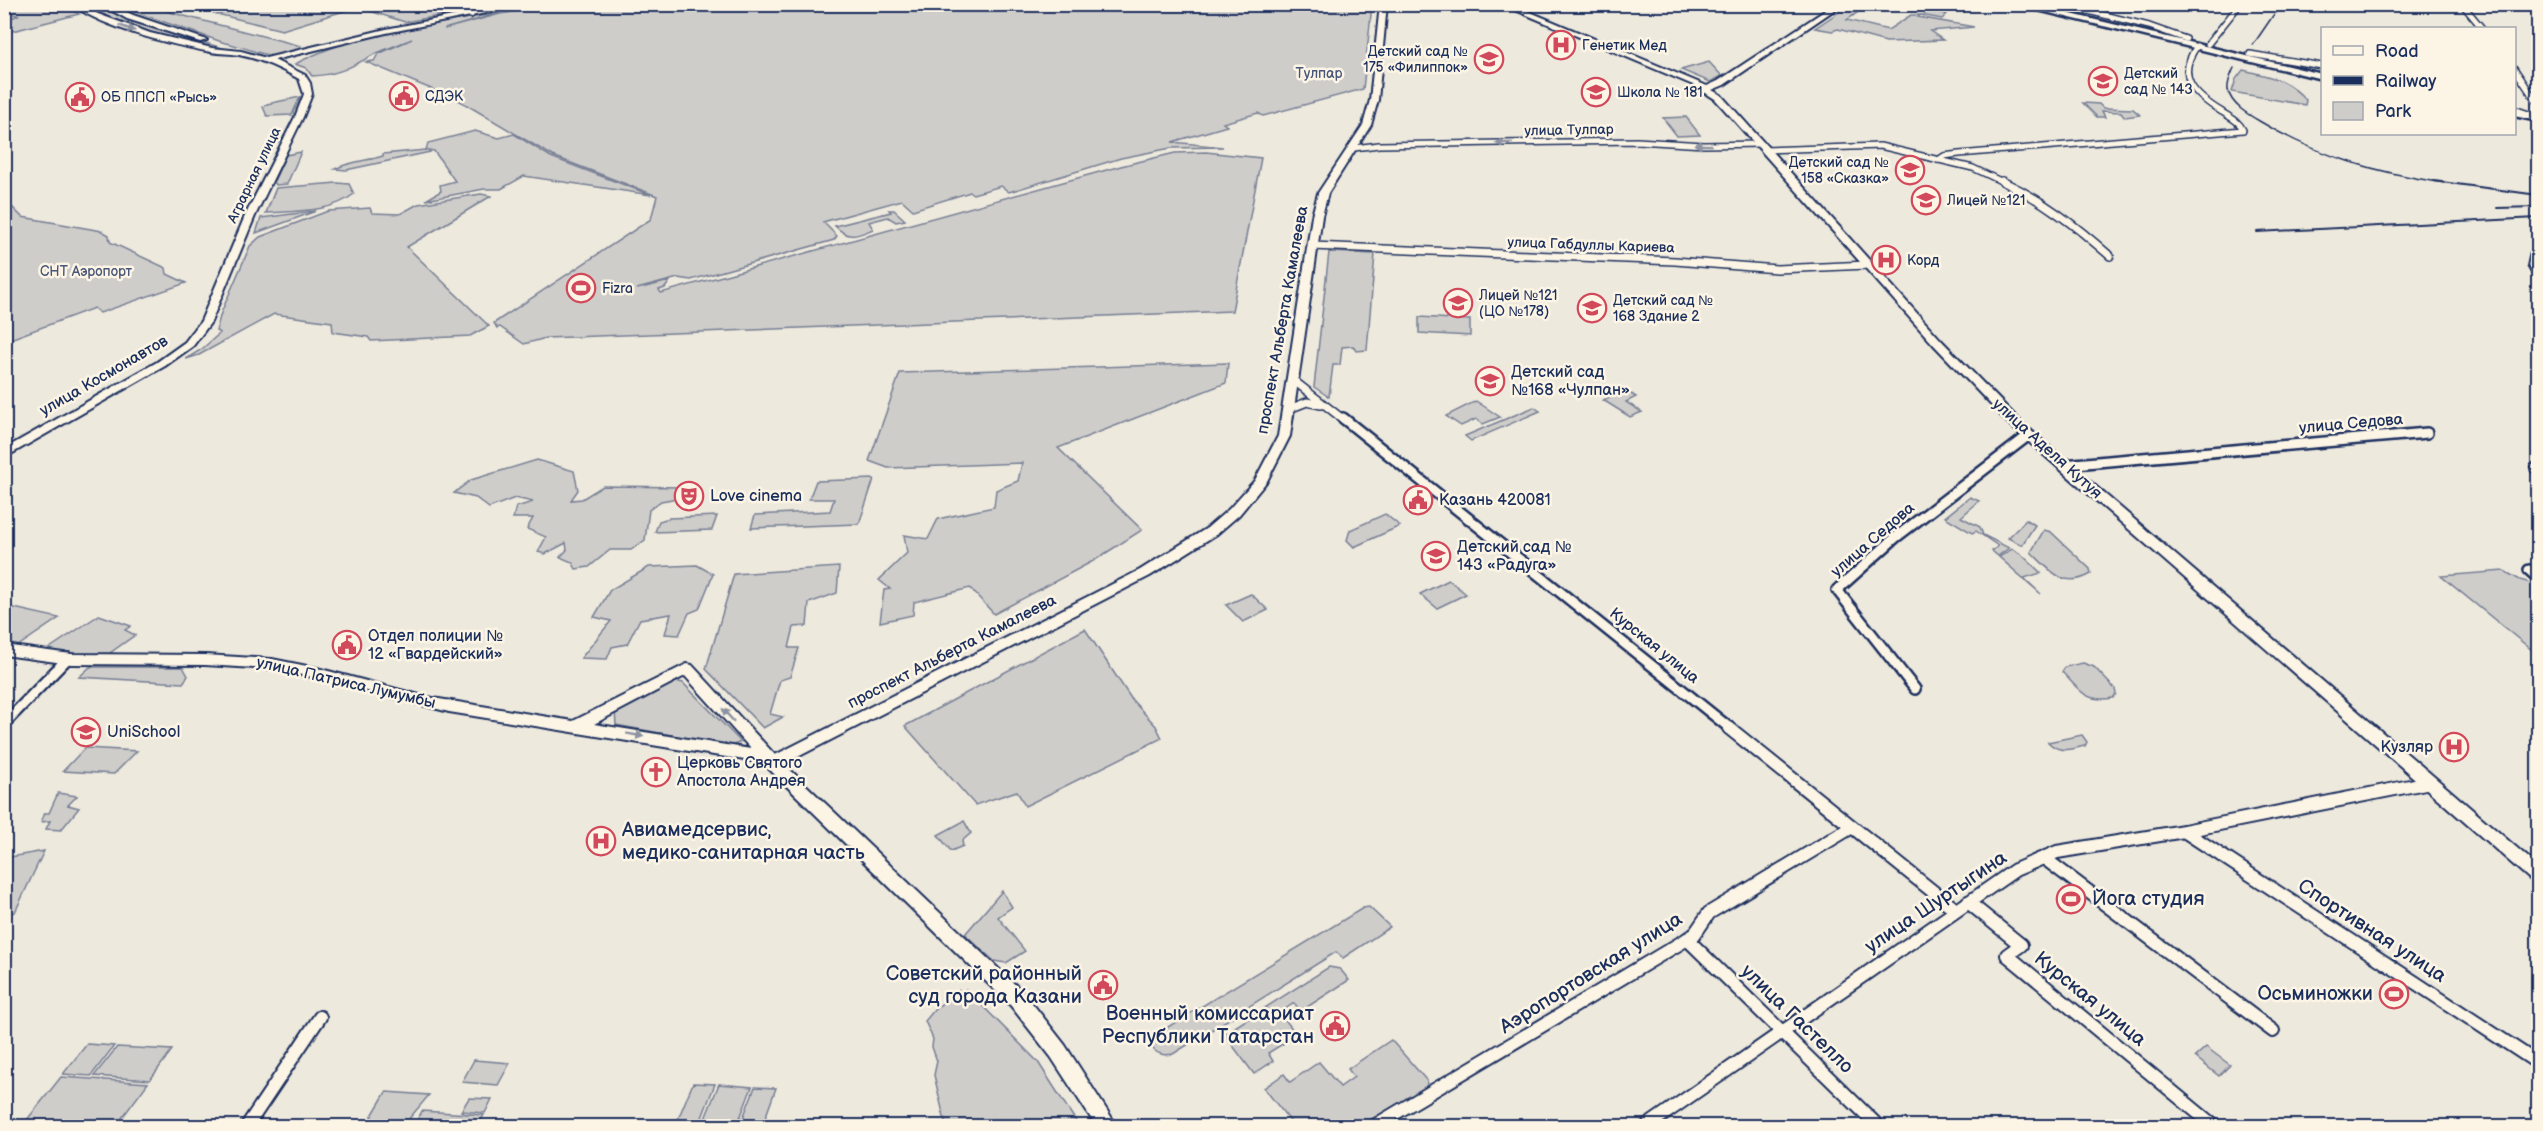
<svg xmlns="http://www.w3.org/2000/svg" width="2543" height="1131" viewBox="0 0 2543 1131" font-family="'Balsamiq Sans',sans-serif">
  <style>
    .green { fill: #cfcdca; stroke: #757e94; stroke-width: 1.5 }
    .lines { fill: none; stroke-linecap: round; stroke-linejoin: round }
    .street-far3-casing { stroke: #1b2f5e; stroke-width: 8 }
    .street-far2-casing { stroke: #1b2f5e; stroke-width: 10 }
    .street-far1-casing { stroke: #1b2f5e; stroke-width: 14 }
    .street-casing { stroke: #1b2f5e; stroke-width: 16 }
    .secondary-casing { stroke: #1b2f5e; stroke-width: 4 }
    .primary-casing { stroke: #1b2f5e; stroke-width: 5 }
    .street-far3 { stroke: #fcf5e5; stroke-width: 5 }
    .street-far2 { stroke: #fcf5e5; stroke-width: 7 }
    .street-far1 { stroke: #fcf5e5; stroke-width: 9 }
    .street { stroke: #fcf5e5; stroke-width: 12 }
    .secondary { fill: #fcf5e5; fill-rule: evenodd }
    .primary { fill: #fcf5e5; fill-rule: evenodd }
    .rail-far1 { stroke: #1b2f5e; stroke-width: 1.5 }
    .rail { stroke: #1b2f5e; stroke-width: 2 }
    .oneway { fill: #8c92a2 }
    .labels { text-anchor: middle; dominant-baseline: central; stroke-width: 5; stroke-linejoin: round; paint-order: stroke }
    .far-poi-label { font-size: 14px; fill: #1b2f5e; stroke: #fcf5e5; text-anchor: start }
    .far-park-label { font-size: 14px; fill: #485679; stroke: #fcf5e5 }
    .far-street-label { font-size: 14px; fill: #1b2f5e; stroke: #fcf5e5 }
    .street-label { font-size: 16px; fill: #1b2f5e; stroke: #fcf5e5 }
    .poi-label { font-size: 16px; fill: #1b2f5e; stroke: #fcf5e5; text-anchor: start }
    .near-poi-label { font-size: 20px; fill: #1b2f5e; stroke: #fcf5e5; text-anchor: end }
    .near-street-label { font-size: 20px; fill: #1b2f5e; stroke: #fcf5e5 }
  </style>
  <rect width="100%" height="100%" fill="#eee9dd"/>
  <filter id="ink" filterUnits="userSpaceOnUse"><feTurbulence type="fractalNoise" baseFrequency=".0167" numOctaves="2"/><feDisplacementMap in="SourceGraphic" scale="12" xChannelSelector="R" yChannelSelector="G"/><feConvolveMatrix kernelMatrix="1 2 1 2 8 2 1 2 1" color-interpolation-filters="sRGB"/></filter>
  <g filter="url(#ink)">
    <g class="green">
      <path d="M1851,4L1868,5L1847,20L1888,30L1911,15H1924L1927,12L1895,5L1891,7L1877,5C1902,4 1923,9 1947,14L1942,19L1921,15L1918,17L1974,27L1930,31L1943,40L1886,42L1838,29L1832,31L1815,28Z"/>
      <polygon points="62,5 79,14 5,33 5,21 18,15 5,13 5,5"/>
      <path d="M80,5H95L124,18L219,47L213,49C168,37 122,27 80,5Z"/>
      <path d="M115,5H152L173,13L301,46C286,70 245,45 225,43Z"/>
      <polygon points="265,5 448,4 455,13 405,22 357,7 282,30 213,13"/>
      <path d="M554,5H1372L1363,89L1263,116L1258,113L1223,123L1227,126L1172,142L1223,147L1171,148L1121,158L1009,192L1001,186L973,194L970,192L913,210L902,200L823,222L837,236L834,240L691,280L678,278L637,289L670,281L665,288L659,290L661,293L1121,166L1175,153L1206,152L1261,158L1232,311L546,338L524,344L500,327L497,328L494,323L651,219L657,196L553,156L460,101L366,62L374,61L378,54L412,39C400,44 388,48 377,53C353,65 341,75 312,76L306,68L295,64C357,31 432,25 500,13L444,29L500,14Z"/>
      <polygon points="1709,62 1722,76 1710,82 1681,70"/>
      <path d="M2243,70C2271,77 2286,78 2306,100L2305,105L2232,92L2236,79Z"/>
      <polygon points="300,97 292,115 267,116 263,107 267,104"/>
      <polygon points="2083,103 2099,104 2103,108 2133,109 2140,115 2125,117 2121,112 2102,111 2105,117 2097,117"/>
      <polygon points="1686,117 1700,135 1677,136 1663,118"/>
      <path d="M475,131L499,138L514,134L551,157L651,195L524,176L501,189H484L426,200L441,191L440,185L455,181L434,151L428,150L430,152L346,170L335,169C351,161 367,161 383,156V154L426,150L428,143Z"/>
      <polygon points="301,152 287,184 276,185 274,181 286,155"/>
      <path d="M337,183L349,184L354,194C331,213 294,211 266,213L276,188Z"/>
      <polygon points="481,194 491,196 407,247 489,326 470,336 371,341 368,337 333,332 332,322 274,314 199,355 186,359 202,349 220,333 216,331 221,313 250,246 260,237 328,211 370,208 372,213 400,214 418,204"/>
      <polygon points="5,200 22,217 102,231 109,235 110,242 166,268 167,274 186,283 100,313 94,308 5,341"/>
      <path d="M889,210H894L905,220L896,222L888,217L869,222L873,229C856,236 849,240 835,226L891,212Z"/>
      <polygon points="316,211 256,233 261,218"/>
      <polygon points="1329,252 1375,254 1367,350 1356,351 1353,346 1342,347 1340,365 1333,365 1329,397 1314,387"/>
      <polygon points="1419,317 1470,320 1470,336 1419,333"/>
      <polygon points="1228,363 1226,383 1058,448 1142,530 1095,560 994,614 970,588 914,602 913,615 880,622 884,590 890,589 879,580 907,553 904,535 928,539 938,519 994,507 996,490 1018,481 1022,463 888,468 869,461 900,373"/>
      <polygon points="1625,390 1636,397 1626,402 1642,412 1630,417 1603,400"/>
      <polygon points="1476,401 1500,417 1483,424 1476,419 1461,426 1446,416"/>
      <polygon points="1534,407 1540,411 1471,441 1465,436"/>
      <polygon points="537,460 574,471 578,490 571,500 582,499 603,486 686,487 693,490 683,497 661,501 649,510 645,540 631,550 610,550 589,567 576,569 572,562 560,557 567,550 566,543 545,554 538,552 546,537 527,529 533,518 513,518 516,507 533,502 515,498 489,508 476,498 454,493 471,480"/>
      <polygon points="874,479 859,524 751,528 755,515 830,511 834,499 809,499 816,481"/>
      <polygon points="1970,497 1979,501 1961,517 1980,527 1983,535 2009,548 1998,556 1992,551 1998,546 1976,531 1972,533 1945,517"/>
      <polygon points="1385,514 1400,526 1354,547 1347,540 1350,530"/>
      <polygon points="717,516 712,530 655,532 659,521 669,518"/>
      <polygon points="2026,520 2035,525 2022,545 2008,538"/>
      <path d="M2044,530L2051,532L2090,569L2091,574C2063,590 2050,570 2031,552Z"/>
      <polygon points="2012,549 2021,554 2041,573 2024,578 2041,594 1999,557"/>
      <polygon points="697,565 713,574 699,609 689,613 679,635 665,634 671,614 640,619 627,644 612,647 607,659 581,658 611,621 594,617 610,590 649,567"/>
      <polygon points="839,567 837,593 809,603 807,626 794,627 789,648 799,648 790,677 780,680 770,714 783,717 763,728 706,669 734,574"/>
      <polygon points="2504,571 2520,580 2538,585 2538,655 2441,576"/>
      <polygon points="1449,580 1466,594 1437,608 1420,594"/>
      <polygon points="1251,594 1268,610 1243,622 1226,605"/>
      <polygon points="5,606 59,618 18,646 5,642"/>
      <polygon points="99,615 131,626 125,630 135,635 107,655 41,654"/>
      <polygon points="1085,629 1132,700 1156,726 1162,738 1025,806 1017,791 975,805 905,726"/>
      <path d="M2083,663L2094,667L2115,689L2116,694L2113,698C2085,703 2080,690 2062,672L2065,667Z"/>
      <polygon points="90,667 183,667 188,676 183,683 79,677"/>
      <polygon points="675,681 683,683 741,742 731,746 616,725 615,710"/>
      <path d="M2082,735L2087,742L2085,746C2070,749 2060,754 2048,742Z"/>
      <polygon points="85,748 137,751 114,774 63,771"/>
      <polygon points="58,793 77,796 68,805 79,808 61,830 46,829 50,821 41,822 45,813 49,813"/>
      <polygon points="964,821 971,833 962,841 963,846 951,851 938,835"/>
      <polygon points="44,851 15,912 5,914 5,858"/>
      <polygon points="1002,891 1012,907 998,917 1025,951 1006,963 994,961 967,936 966,933"/>
      <path d="M1369,907L1390,927L1343,958L1336,952L1173,1054C1157,1058 1143,1046 1158,1033L1363,908Z"/>
      <polygon points="1329,967 1340,969 1349,980 1301,1011 1294,1003 1280,1013 1297,1035 1268,1053 1273,1061 1254,1074 1224,1034"/>
      <polygon points="966,989 1038,1062 1079,1126 946,1126 934,1075 937,1061 932,1047 933,1039 925,1021 935,1009 959,990 962,992"/>
      <polygon points="1391,1040 1427,1081 1426,1090 1359,1126 1294,1126 1264,1088 1284,1074 1290,1082 1319,1062 1340,1087 1354,1077 1348,1069"/>
      <polygon points="87,1044 114,1046 91,1076 63,1074"/>
      <polygon points="117,1047 172,1050 150,1080 94,1076"/>
      <polygon points="2206,1047 2230,1065 2219,1076 2195,1057"/>
      <polygon points="474,1060 510,1063 498,1085 462,1082"/>
      <polygon points="61,1077 148,1083 116,1126 22,1126"/>
      <polygon points="693,1083 715,1084 701,1120 678,1119"/>
      <polygon points="719,1084 752,1087 738,1123 704,1121"/>
      <polygon points="755,1087 776,1088 763,1124 741,1123"/>
      <polygon points="386,1092 429,1095 403,1126 377,1126 370,1119"/>
      <polygon points="469,1098 492,1099 485,1113 461,1111"/>
      <polygon points="422,1111 484,1115 478,1126 414,1126"/>
    </g>
    <g class="lines">
      <g class="street-far3-casing">
        <g id="street-far3">
          <polyline points="463,4 471,15"/>
          <polyline points="2060,4 2149,26 2186,39"/>
          <polyline points="2462,4 2482,28"/>
          <polyline points="2208,44 2240,4"/>
          <polyline points="2250,54 2322,66"/>
          <polyline points="2514,68 2538,104"/>
          <polyline points="2514,109 2538,117"/>
          <polyline points="1354,148 1379,145 1637,141 1704,145 1760,144"/>
          <polyline points="1765,150 1880,146 1973,168 2005,183"/>
          <path d="M1938,160L1944,156L1959,154L2243,130C2239,121 2231,118 2222,112C2194,95 2175,77 2197,46"/>
        </g>
      </g>
      <g class="street-far2-casing">
        <g id="street-far2">
          <path d="M2002,181C2043,200 2076,226 2110,256"/>
          <polyline points="1312,246 1675,261 1777,269 1868,265"/>
          <polyline points="1293,380 1344,420"/>
          <polyline points="1289,409 1307,402 1321,405"/>
        </g>
      </g>
      <g class="street-far1-casing">
        <g id="street-far1">
          <polyline points="1343,418 1731,729"/>
          <polyline points="2063,465 2427,433"/>
          <polyline points="2536,468 2538,470"/>
          <polyline points="2529,570 2538,578"/>
          <polyline points="1915,689 1837,590 1895,538 2029,435"/>
          <polyline points="4,724 68,658"/>
        </g>
      </g>
      <g class="street-casing">
        <g id="street">
          <polyline points="1729,728 1956,910"/>
          <polyline points="2184,831 2538,1063"/>
          <polyline points="2044,858 2273,1031"/>
          <polyline points="1968,902 2021,945 2007,955 2214,1126"/>
          <polyline points="1687,939 1878,1126"/>
          <polyline points="247,1126 320,1017"/>
          <polyline points="1374,1126 1694,935 1709,913 1852,827"/>
          <polyline points="1647,1126 2015,870 2057,852 2184,831 2430,782"/>
        </g>
      </g>
      <g class="secondary-casing">
        <g id="secondary">
          <path d="M71,4H80L98,14L150,33L212,48L241,51L266,58L386,29L514,4H531L386,33L274,60L305,75L310,83L312,94L303,117L255,216L211,322L193,346L165,366L4,458V449L157,362L185,342L201,321L245,216L295,117L304,94L299,79C280,68 260,59 239,55C230,53 220,54 211,52C169,44 105,29 71,4Z"/>
          <polygon points="100,4 110,4 133,15 207,40 200,42 127,19"/>
          <path d="M1380,4H1387L1378,100L1371,125L1328,193L1322,216L1290,436L1267,481L1239,515L1217,534L1150,576L784,764L1025,994L1065,1045L1117,1126H1096L1051,1057L1011,1006L763,763L449,712L317,678L272,669L205,665L71,664L4,655V645L71,654L205,655L272,659L317,668L427,697L573,721L687,664L692,665L775,755L1140,570L1207,528L1229,509L1255,480L1278,436L1312,216L1318,193L1363,125L1370,100ZM685,676L751,749L594,724Z"/>
          <polygon points="1501,4 1511,4 1707,86 1718,81 1835,4 1843,4 1724,85 1712,90 1721,95 1941,340 2022,423 2538,866 2538,883 2532,881 2014,429 1933,344 1715,99 1693,85"/>
        </g>
      </g>
      <g class="primary-casing">
        <g id="primary">
          <polygon points="2013,4 2029,4 2322,74 2322,79"/>
          <polygon points="2514,110 2538,115 2538,121 2514,116"/>
        </g>
      </g>
      <use href="#street-far3" class="street-far3"/>
      <use href="#street-far2" class="street-far2"/>
      <use href="#street-far1" class="street-far1"/>
      <use href="#street" class="street"/>
      <use href="#secondary" class="secondary"/>
      <use href="#primary" class="primary"/>
      <g class="rail-far1">
        <polyline points="2253,45 2281,4"/>
        <path d="M2234,68C2231,75 2227,82 2228,90C2231,105 2249,115 2261,122C2317,156 2379,173 2444,183"/>
      </g>
      <g class="rail">
        <polyline points="2434,181 2538,195"/>
        <polyline points="2497,208 2538,207"/>
        <polyline points="2257,232 2538,218"/>
        <polyline points="2538,239 2530,252 2527,266 2538,286"/>
      </g>
    </g>
    <defs><path id="oneway-solid" d="M-6-.8H1V-3.2L6.5 0L1 3.2V.8H-6Z" transform="scale(1.5)"/></defs>
    <g class="oneway">
      <use href="#oneway-solid" transform="translate(127 28) rotate(20)"/>
      <use href="#oneway-solid" transform="translate(1504 143) rotate(179)"/>
      <use href="#oneway-solid" transform="translate(1703 145) rotate(-179)"/>
      <use href="#oneway-solid" transform="translate(728 715) rotate(-132)"/>
      <use href="#oneway-solid" transform="translate(635 735) rotate(10)"/>
    </g>
  </g>
  <defs>
    <g id="hospital-ring" transform="scale(1.5)"><circle r="9.5" fill="#fcf5e5" stroke="#d1495b" stroke-width="1.5"/><path d="M-5-5h3v3.5h4V-5h3V5h-3V1.5h-4V5h-3Z" fill="#d1495b"/></g>
    <g id="school-ring" transform="scale(1.5)"><circle r="9.5" fill="#fcf5e5" stroke="#d1495b" stroke-width="1.5"/><path d="M0-5L7-2L0 1L-7-2ZM-4 1L0 2.5L4 1V4Q0 6-4 4Z" fill="#d1495b"/></g>
    <g id="civic-ring" transform="scale(1.5)"><circle r="9.5" fill="#fcf5e5" stroke="#d1495b" stroke-width="1.5"/><path d="M-.6-6.5H3V-4.5H.6V-3L4-1V1h2V6H-6V1h2V-1L-.6-3ZM-1.2 2.5V6h2.4V2.5Z" fill="#d1495b"/></g>
    <g id="stadium-ring" transform="scale(1.5)"><circle r="9.5" fill="#fcf5e5" stroke="#d1495b" stroke-width="1.5"/><path d="M0-5a6.5 5 0 1 0 0 10a6.5 5 0 1 0 0-10ZM-3.5-1.8h7v3.6h-7Z" fill="#d1495b"/></g>
    <g id="theatre-ring" transform="scale(1.5)"><circle r="9.5" fill="#fcf5e5" stroke="#d1495b" stroke-width="1.5"/><path d="M-5-5.5Q0-4 5-5.5V0Q5 5 0 6Q-5 5-5 0ZM-3.3-2.5H-1v1.5H-3.3ZM1-2.5H3.3v1.5H1ZM-2.8 1Q0 5.5 2.8 1Z" fill="#d1495b"/></g>
    <g id="church-ring" transform="scale(1.5)"><circle r="9.5" fill="#fcf5e5" stroke="#d1495b" stroke-width="1.5"/><path d="M-1.2-6h2.4v3.5h3.3v2.4h-3.3V6h-2.4V-.1h-3.3v-2.4h3.3Z" fill="#d1495b"/></g>
  </defs>
  <g fill-rule="evenodd">
    <use href="#hospital-ring" x="1561" y="45"/>
    <use href="#school-ring" x="1489" y="59"/>
    <use href="#school-ring" x="2103" y="81"/>
    <use href="#school-ring" x="1596" y="92"/>
    <use href="#civic-ring" x="404" y="96"/>
    <use href="#civic-ring" x="80" y="97"/>
    <use href="#school-ring" x="1910" y="170"/>
    <use href="#school-ring" x="1926" y="200"/>
    <use href="#hospital-ring" x="1886" y="260"/>
    <use href="#stadium-ring" x="581" y="288"/>
    <use href="#school-ring" x="1458" y="303"/>
    <use href="#school-ring" x="1592" y="308"/>
    <use href="#school-ring" x="1490" y="381"/>
    <use href="#theatre-ring" x="689" y="496"/>
    <use href="#civic-ring" x="1418" y="500"/>
    <use href="#school-ring" x="1436" y="556"/>
    <use href="#civic-ring" x="347" y="645"/>
    <use href="#school-ring" x="86" y="732"/>
    <use href="#hospital-ring" x="2454" y="747"/>
    <use href="#church-ring" x="656" y="772"/>
    <use href="#hospital-ring" x="601" y="841"/>
    <use href="#stadium-ring" x="2071" y="899"/>
    <use href="#civic-ring" x="1103" y="985"/>
    <use href="#stadium-ring" x="2394" y="994"/>
    <use href="#civic-ring" x="1335" y="1026"/>
  </g>
  <g class="labels">
    <g class="far-poi-label">
      <text x="1582" y="45">Генетик Мед</text>
      <text x="1468" y="51" text-anchor="end">Детский сад №<tspan x="1468" dy="16">175 «Филиппок»</tspan></text>
      <text x="2124" y="73">Детский<tspan x="2124" dy="16">сад № 143</tspan></text>
      <text x="1617" y="92">Школа № 181</text>
      <text x="425" y="96">СДЭК</text>
      <text x="101" y="97">ОБ ППСП «Рысь»</text>
      <text x="1889" y="162" text-anchor="end">Детский сад №<tspan x="1889" dy="16">158 «Сказка»</tspan></text>
      <text x="1947" y="200">Лицей №121</text>
      <text x="1907" y="260">Корд</text>
      <text x="602" y="288">Fizra</text>
      <text x="1479" y="295">Лицей №121<tspan x="1479" dy="16">(ЦО №178)</tspan></text>
      <text x="1613" y="300">Детский сад №<tspan x="1613" dy="16">168 Здание 2</tspan></text>
    </g>
    <g class="far-park-label">
      <text x="1319" y="73">Тулпар</text>
      <text x="86" y="271">СНТ Аэропорт</text>
    </g>
    <g class="far-street-label">
      <text transform="translate(1569 130) rotate(-1)">улица Тулпар</text>
      <text transform="translate(254 175) rotate(-64)">Аграрная улица</text>
      <text transform="translate(1591 245) rotate(2)">улица Габдуллы Кариева</text>
    </g>
    <g class="street-label">
      <text transform="translate(1283 320) rotate(-80)">проспект Альберта Камалеева</text>
      <text transform="translate(104 376) rotate(-30)">улица Космонавтов</text>
      <text transform="translate(2351 424) rotate(-5)">улица Седова</text>
      <text transform="translate(2047 449) rotate(42)">улица Аделя Кутуя</text>
      <text transform="translate(1873 540) rotate(-41)">улица Седова</text>
      <text transform="translate(1654 646) rotate(39)">Курская улица</text>
      <text transform="translate(952 652) rotate(-27)">проспект Альберта Камалеева</text>
      <text transform="translate(346 683) rotate(13)">улица Патриса Лумумбы</text>
    </g>
    <g class="poi-label">
      <text x="1511" y="372">Детский сад<tspan x="1511" dy="18">№168 «Чулпан»</tspan></text>
      <text x="710" y="496">Love cinema</text>
      <text x="1439" y="500">Казань 420081</text>
      <text x="1457" y="547">Детский сад №<tspan x="1457" dy="18">143 «Радуга»</tspan></text>
      <text x="368" y="636">Отдел полиции №<tspan x="368" dy="18">12 «Гвардейский»</tspan></text>
      <text x="107" y="732">UniSchool</text>
      <text x="2433" y="747" text-anchor="end">Кузляр</text>
      <text x="677" y="763">Церковь Святого<tspan x="677" dy="18">Апостола Андрея</tspan></text>
    </g>
    <g class="near-poi-label">
      <text x="622" y="830" text-anchor="start">Авиамедсервис,<tspan x="622" dy="23">медико-санитарная часть</tspan></text>
      <text x="2092" y="899" text-anchor="start">Йога студия</text>
      <text x="1082" y="974">Советский районный<tspan x="1082" dy="23">суд города Казани</tspan></text>
      <text x="2373" y="994">Осьминожки</text>
      <text x="1314" y="1014">Военный комиссариат<tspan x="1314" dy="23">Республики Татарстан</tspan></text>
    </g>
    <g class="near-street-label">
      <text transform="translate(1936 902) rotate(-34)">улица Шуртыгина</text>
      <text transform="translate(2372 931) rotate(33)">Спортивная улица</text>
      <text transform="translate(1591 973) rotate(-32)">Аэропортовская улица</text>
      <text transform="translate(2090 999) rotate(39)">Курская улица</text>
      <text transform="translate(1797 1019) rotate(44)">улица Гастелло</text>
    </g>
  </g>
  <rect width="2543" height="1131" fill="none" stroke="#fcf5e5" stroke-width="24"/>
  <rect x="12" y="12" width="2519" height="1107" fill="none" stroke="#1b2f5e" stroke-width="2" filter="url(#ink)"/>
  <rect x="2321" y="27" width="195" height="108" fill="#fcf5e5" stroke="#a2a6af" stroke-width="1.5"/>
  <rect x="2333" y="46" width="30" height="9" fill="#fcf5e5" stroke="#a2a6af" stroke-width="1.5"/>
  <text x="2375" y="57" font-size="18" fill="#1b2f5e">Road</text>
  <rect x="2333" y="76" width="30" height="9" fill="#1b2f5e" stroke="#a2a6af" stroke-width="1.5"/>
  <text x="2375" y="87" font-size="18" fill="#1b2f5e">Railway</text>
  <rect x="2333" y="102" width="30" height="18" fill="#cfcdca" stroke="#a2a6af" stroke-width="1.5"/>
  <text x="2375" y="117" font-size="18" fill="#1b2f5e">Park</text>
</svg>
